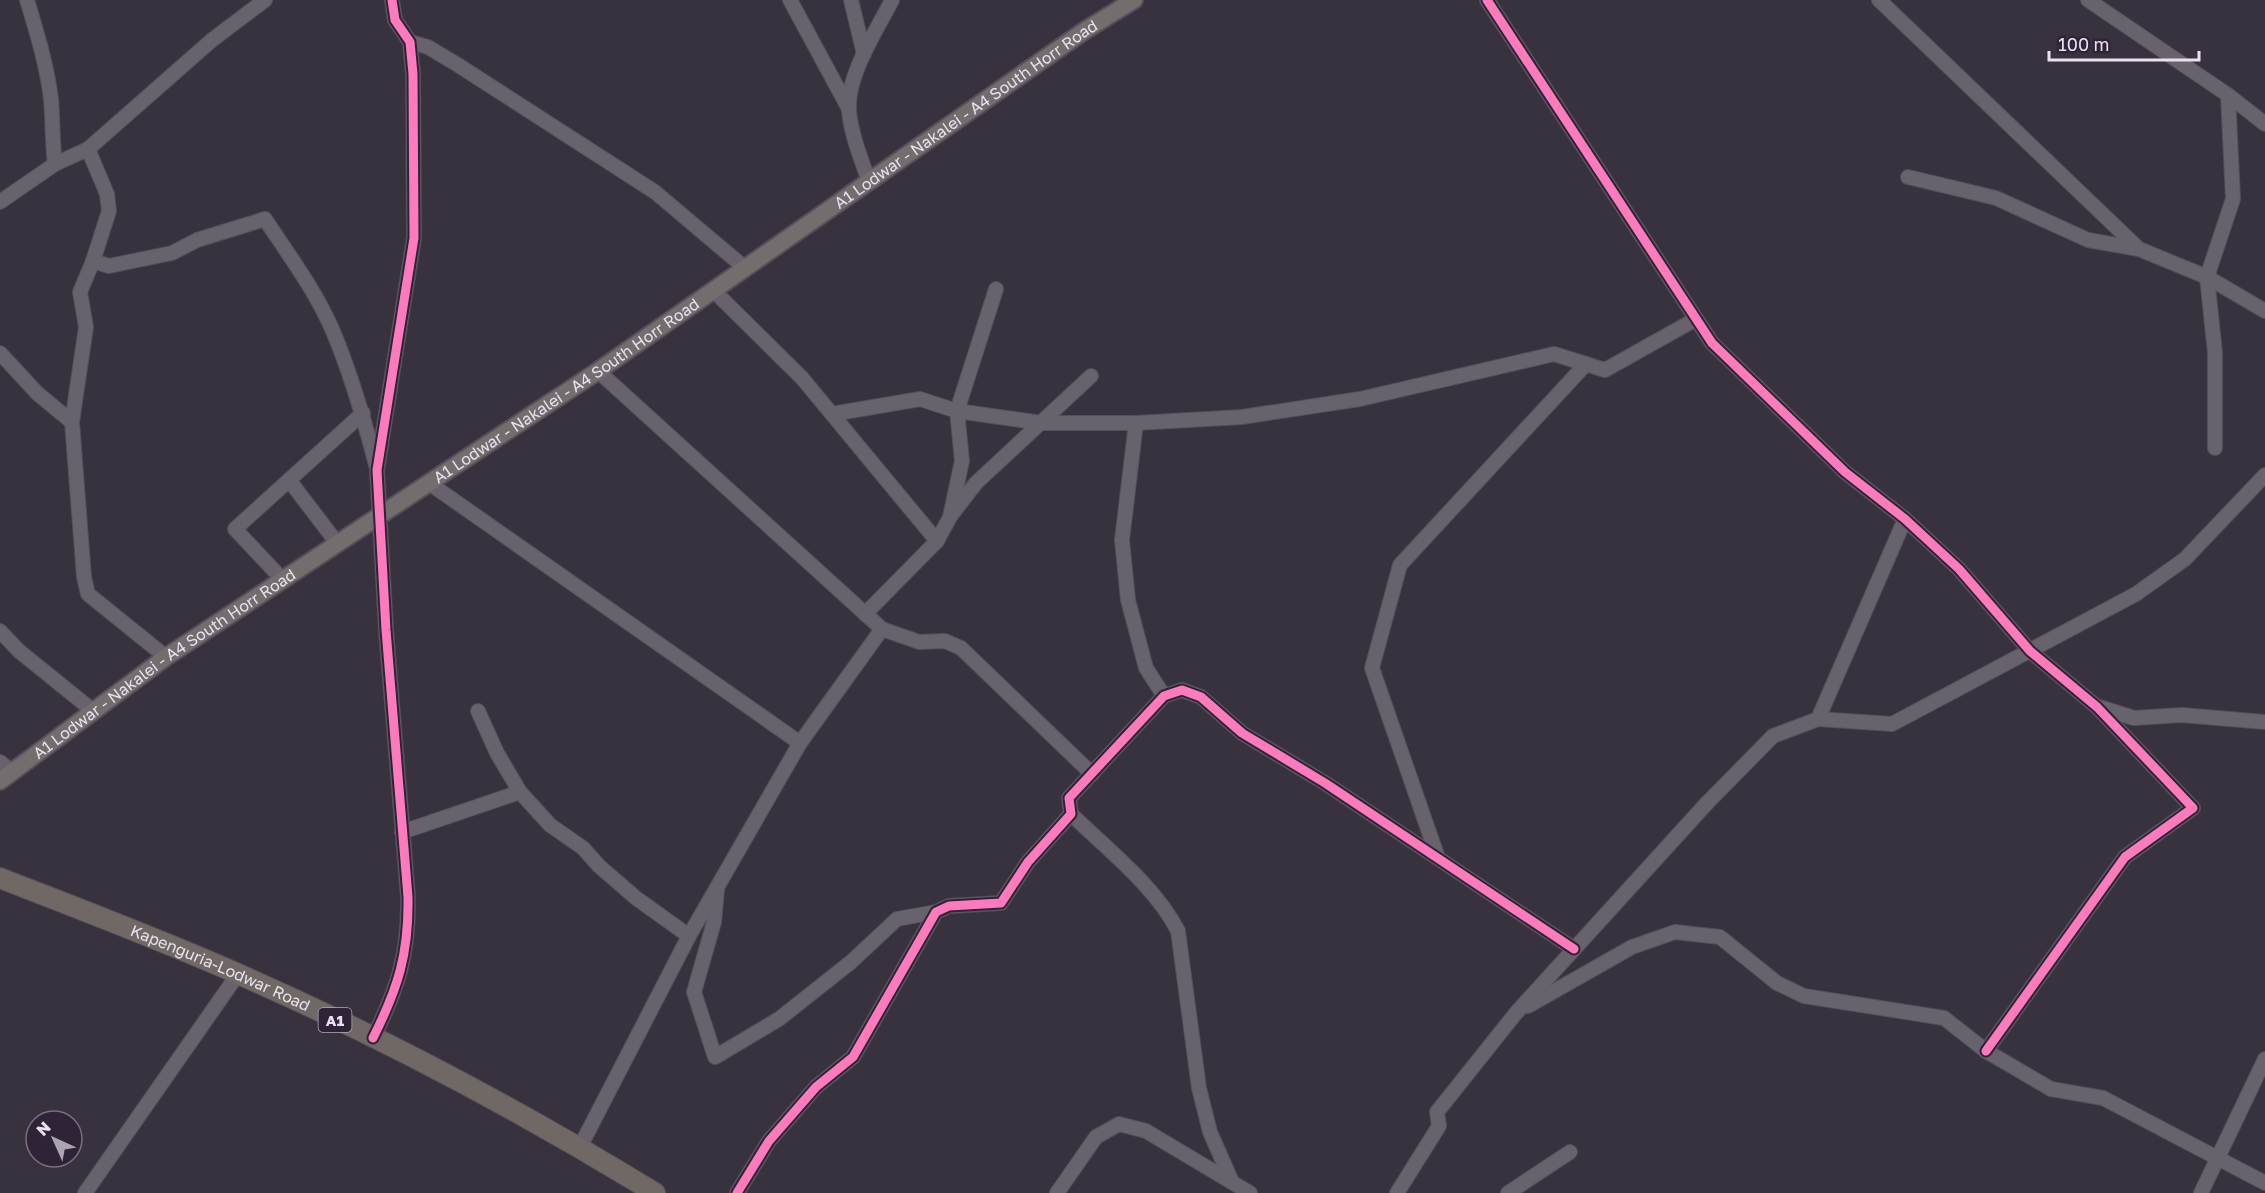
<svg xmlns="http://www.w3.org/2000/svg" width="2265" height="1193" viewBox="0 0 2265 1193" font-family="'Golos Text',sans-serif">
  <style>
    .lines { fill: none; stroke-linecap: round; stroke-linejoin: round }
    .minor-casing { stroke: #544f59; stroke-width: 16 }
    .major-casing { stroke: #544f59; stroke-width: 20 }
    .highway-casing { stroke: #544f59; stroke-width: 22 }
    .minor { stroke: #67626b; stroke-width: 14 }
    .major { stroke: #746d6d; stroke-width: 16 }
    .highway { stroke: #6f6864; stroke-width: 20 }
    .cycleway-casing { stroke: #2f2338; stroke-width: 13 }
    .cycleway { stroke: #fd7abc; stroke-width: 9 }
    .labels { text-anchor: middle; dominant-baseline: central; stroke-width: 6; stroke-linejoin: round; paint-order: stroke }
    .shield { fill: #2f2338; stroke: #b1a8b8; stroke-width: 1.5 }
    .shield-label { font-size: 15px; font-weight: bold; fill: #e9e1ef }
    .street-label { font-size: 16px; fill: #e9e1ef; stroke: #2f2338 }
  </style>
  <rect width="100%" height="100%" fill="#38323e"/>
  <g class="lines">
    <g class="minor-casing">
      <g id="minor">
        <path d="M27,0C37,33 47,66 51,99C53,121 52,142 55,164"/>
        <polyline points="790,0 849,109"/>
        <polyline points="851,0 864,54"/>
        <polyline points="1487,0 1712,343 1845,472 1905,519 1959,569 2030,651 2097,707 2193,808 2125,857 1986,1051"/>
        <polyline points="1879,0 2139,249 2207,277 2265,311"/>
        <polyline points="2088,0 2228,95 2265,124"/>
        <polyline points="410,42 428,47 458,65 655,192 745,268"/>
        <path d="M88,149L107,194L109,211L93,261L109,266L172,253L197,240L265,219C288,254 315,290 332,329C351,373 364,419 376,465"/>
        <polyline points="1908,177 1996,198 2088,240 2139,249"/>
        <path d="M869,181C861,159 851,134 849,111C846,76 877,30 892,0"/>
        <polyline points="0,202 55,164 88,149 212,40 265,0"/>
        <polyline points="93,261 80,292 86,327 72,422 84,577 88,594 166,657"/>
        <polyline points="713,290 802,378 937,541 865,614"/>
        <polyline points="0,353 37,393 72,422"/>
        <polyline points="598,371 882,629 919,642 945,641 961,648 1092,774"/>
        <polyline points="832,414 920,399 957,411 1042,423 1136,423 1242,417 1360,399 1554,354 1605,370 1696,319"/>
        <polyline points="1136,423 1122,540 1128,600 1146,668 1164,696"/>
        <polyline points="2215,448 2215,353 2207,277 2233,199 2228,95"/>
        <polyline points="289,480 337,543"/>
        <polyline points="429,483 800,743 882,629"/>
        <polyline points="952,514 976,483 1091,376"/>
        <polyline points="937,541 950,517 962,461 957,411 996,289"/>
        <polyline points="283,580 235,529 363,413"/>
        <polyline points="0,631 19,651 92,710"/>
        <polyline points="2099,707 2134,718 2182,715 2265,722"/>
        <polyline points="478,711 497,753 520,792 550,825 583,848 599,866 636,898 689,936"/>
        <polyline points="1818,719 1892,724 2136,594 2185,559 2265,475"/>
        <polyline points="0,762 11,771"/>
        <path d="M1071,814C1106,848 1156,887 1178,931L1199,1088L1210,1132L1232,1182"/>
        <polyline points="402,832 520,792"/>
        <polyline points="1438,858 1372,668 1400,565 1586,364"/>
        <polyline points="717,890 714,922 694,992 715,1057 779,1019 851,962 897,919 936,912"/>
        <polyline points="1528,1006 1632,947 1675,932 1720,937 1777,983 1804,996 1944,1018 1986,1051 2051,1089 2103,1098 2265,1183"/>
        <path d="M373,1038C398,988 409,954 408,897L386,630L377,470L414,238L413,74L410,42L395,20L392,0"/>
        <polyline points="580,1147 689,936 800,743"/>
        <polyline points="85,1193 238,974"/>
        <polyline points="737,1193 769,1141 816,1087 853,1057 936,912 949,906 1001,903 1028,862 1071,814 1069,798 1164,696 1182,690 1201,697 1242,733 1325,783 1574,949"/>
        <polyline points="1057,1193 1096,1137 1119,1124 1146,1131 1250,1193"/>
        <polyline points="1397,1193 1439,1126 1437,1112 1516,1013 1707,803 1773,736 1818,719 1905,519"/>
        <polyline points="1508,1193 1570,1152"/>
        <polyline points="2201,1193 2265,1059"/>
      </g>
    </g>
    <g class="major-casing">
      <g id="major">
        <path id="s1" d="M0,781L166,657L598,371L1084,31L1134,0"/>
      </g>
    </g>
    <g class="highway-casing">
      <g id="highway">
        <path id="s2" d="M0,878C79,909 159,939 236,973C380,1036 521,1111 655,1193"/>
      </g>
    </g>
    <use href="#minor" class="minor"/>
    <use href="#major" class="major"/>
    <use href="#highway" class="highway"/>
    <g class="cycleway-casing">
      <g id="cycleway">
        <polyline points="1487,0 1712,343 1845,472 1905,519 1959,569 2030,651 2097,707 2193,808 2125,857 1986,1051"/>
        <path d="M373,1038C398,988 409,954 408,897L386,630L377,470L414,238L413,74L410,42L395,20L392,0"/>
        <polyline points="737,1193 769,1141 816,1087 853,1057 936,912 949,906 1001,903 1028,862 1071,814 1069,798 1164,696 1182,690 1201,697 1242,733 1325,783 1574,949"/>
      </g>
    </g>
    <use href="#cycleway" class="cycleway"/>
  </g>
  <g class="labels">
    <rect class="shield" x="318.5" y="1008" width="33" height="24" rx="4.5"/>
    <g class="shield-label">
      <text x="335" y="1020">A1</text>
    </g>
    <g class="street-label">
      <text stroke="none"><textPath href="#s1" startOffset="1174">A1 Lodwar - Nakalei - A4 South Horr Road</textPath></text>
      <text stroke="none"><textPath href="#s1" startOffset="688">A1 Lodwar - Nakalei - A4 South Horr Road</textPath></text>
      <text stroke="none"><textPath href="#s1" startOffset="202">A1 Lodwar - Nakalei - A4 South Horr Road</textPath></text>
      <text stroke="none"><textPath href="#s2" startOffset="238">Kapenguria-Lodwar Road</textPath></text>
    </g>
  </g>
  <g transform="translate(54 1139) rotate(315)"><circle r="28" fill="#2f2338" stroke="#796f81" stroke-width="1.5"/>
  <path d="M0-4.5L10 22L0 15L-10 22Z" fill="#aba4b1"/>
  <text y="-9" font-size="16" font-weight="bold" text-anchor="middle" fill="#e9e1ef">N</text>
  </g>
  <path d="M2049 51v9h150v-9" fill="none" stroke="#e9e1ef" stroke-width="3"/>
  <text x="2058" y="51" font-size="18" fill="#e9e1ef" stroke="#2f2338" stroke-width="4.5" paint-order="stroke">100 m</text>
</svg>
